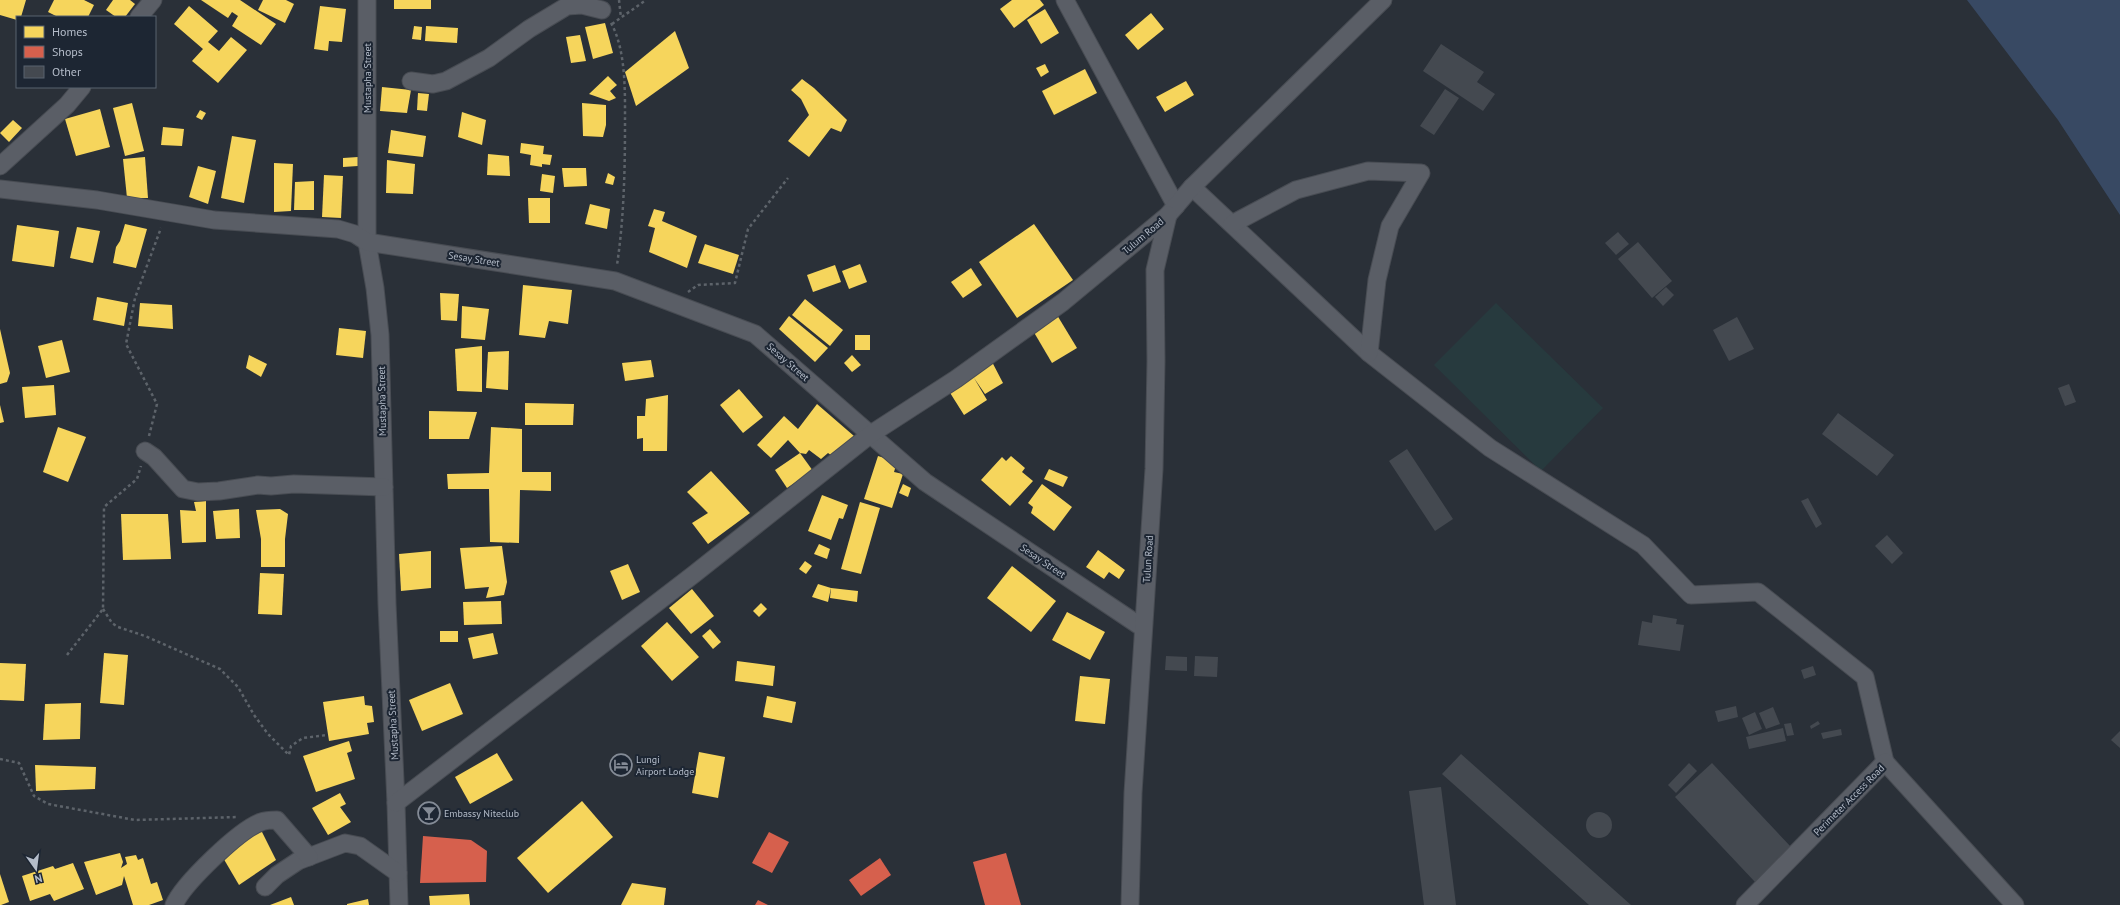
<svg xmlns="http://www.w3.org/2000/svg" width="2120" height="905" viewBox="0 0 2120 905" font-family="'PT Sans',sans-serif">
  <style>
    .green { fill: #273a3e }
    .water { fill: #384963 }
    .homes { fill: #f6d55c }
    .shops { fill: #d6604d }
    .building { fill: #444950 }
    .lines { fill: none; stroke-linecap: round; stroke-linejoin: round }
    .minor-casing { stroke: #484c53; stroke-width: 19 }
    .path { stroke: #5d636a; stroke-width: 2.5; stroke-dasharray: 3 3; stroke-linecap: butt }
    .minor { stroke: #5a5e66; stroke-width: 17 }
    .labels { text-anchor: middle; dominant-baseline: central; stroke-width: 4; stroke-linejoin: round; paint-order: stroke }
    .street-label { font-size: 10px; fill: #b4bcc9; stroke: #1d2633 }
    .poi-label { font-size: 10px; fill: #b4bcc9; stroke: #1d2633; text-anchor: start }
  </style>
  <rect width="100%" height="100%" fill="#2a3038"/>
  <polygon class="green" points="1496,303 1603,408 1541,471 1434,365"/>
  <polygon class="water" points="1967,0 2120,0 2120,215 2058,120"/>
  <g class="homes">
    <polygon points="0,0 26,0 21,17 17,17 17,20 0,15"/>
    <polygon points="54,0 84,0 94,5 88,17 58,17 48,12"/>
    <polygon points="113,0 130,0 135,4 125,17 116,17 106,10"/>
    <polygon points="201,0 240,0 276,24 261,45 232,26 238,16 232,12 228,18"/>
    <polygon points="263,0 286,0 294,4 285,23 258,10"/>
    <rect x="394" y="0" width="37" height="9"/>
    <polygon points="1012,0 1040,0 1044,5 1014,28 1000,9"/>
    <polygon points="189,6 218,31 208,42 219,51 231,37 247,50 218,83 192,61 203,49 174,24"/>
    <polygon points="320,6 346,9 342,42 329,41 328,51 314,49"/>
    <polygon points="1045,9 1059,33 1041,44 1027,20"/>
    <polygon points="1151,13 1164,29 1138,50 1125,35"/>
    <polygon points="605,23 613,53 593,59 585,27"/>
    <polygon points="414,26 422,27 421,40 412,39"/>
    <polygon points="426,26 458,28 457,43 425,41"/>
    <polygon points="675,31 689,68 636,106 625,72"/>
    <polygon points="580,35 586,61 571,63 566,37"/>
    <polygon points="1045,64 1049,72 1041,77 1036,68"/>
    <polygon points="1085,69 1097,93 1054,115 1042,91"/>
    <polygon points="608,76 617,85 610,91 616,98 609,101 589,94"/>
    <polygon points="802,79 814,88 847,120 841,132 831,128 809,157 788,141 809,115 801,99 791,90"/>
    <polygon points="1186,81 1194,95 1165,112 1156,97"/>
    <polygon points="382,87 411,90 407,113 380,111"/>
    <polygon points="418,93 429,94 427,111 417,110"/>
    <polygon points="132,103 144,151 125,156 113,108"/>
    <polygon points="582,103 606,105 606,125 603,137 583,136"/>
    <polygon points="100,109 110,147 76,156 65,119"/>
    <polygon points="200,110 206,113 202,120 196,117"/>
    <polygon points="462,112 486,120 482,145 458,137"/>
    <polygon points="13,120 22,128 9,142 0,133"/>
    <polygon points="163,127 184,129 182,146 161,145"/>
    <polygon points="391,130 426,136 423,157 388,153"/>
    <polygon points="232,136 256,140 244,203 221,198"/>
    <polygon points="521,143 544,146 543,154 552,155 550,165 542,164 542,167 530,165 531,155 520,153"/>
    <polygon points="488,154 509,156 510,176 487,175"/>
    <polygon points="145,157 148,198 127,198 123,159"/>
    <polygon points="358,157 358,166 343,167 343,158"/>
    <polygon points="387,160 415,164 413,194 386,193"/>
    <polygon points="274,163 293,164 291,211 274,212"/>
    <polygon points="198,166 216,171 208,204 189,197"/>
    <polygon points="562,168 586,168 587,186 564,187"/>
    <polygon points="608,173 615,177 613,185 605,183"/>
    <polygon points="542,174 555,176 553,193 540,191"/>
    <polygon points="324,175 343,176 341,218 322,217"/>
    <polygon points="314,181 314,210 294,210 295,182"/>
    <polygon points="528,198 550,198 550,223 529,223"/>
    <polygon points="590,204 610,209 607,229 585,224"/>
    <polygon points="654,209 665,212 662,221 697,236 687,268 649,252 655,228 648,226"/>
    <polygon points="125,224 147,229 136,268 113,263 116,247 120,241"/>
    <polygon points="1034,224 1073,280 1017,318 979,262"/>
    <polygon points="17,225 59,231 54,267 12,261"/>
    <polygon points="77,227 100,231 93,263 70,258"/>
    <polygon points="705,244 739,255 733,274 698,263"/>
    <polygon points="860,264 867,282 849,289 842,271"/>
    <polygon points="835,265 841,282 813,292 807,275"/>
    <polygon points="971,268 982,285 963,298 951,282"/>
    <polygon points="523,285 572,290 568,324 549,321 545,338 519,335"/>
    <polygon points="440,293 459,294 457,321 441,320"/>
    <polygon points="97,297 128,303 124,326 93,320"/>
    <polygon points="805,299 843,330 830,346 792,315"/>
    <polygon points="140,303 172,305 173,329 138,326"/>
    <polygon points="462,306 489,309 485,340 461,338"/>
    <polygon points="1057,315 1077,348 1052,363 1032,329"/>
    <polygon points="789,316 828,348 815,362 779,329"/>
    <polygon points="339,328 366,331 363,358 336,355"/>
    <polygon points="0,329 10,373 7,382 0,384"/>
    <rect x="855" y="335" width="15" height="15"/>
    <polygon points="62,340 70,372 46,378 38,346"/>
    <polygon points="482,346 482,392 457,391 455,349"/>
    <polygon points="509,351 508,390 486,388 488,352"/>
    <polygon points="249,355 267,364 261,377 246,368"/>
    <polygon points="852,355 861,365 852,372 844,363"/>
    <polygon points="990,358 1003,383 985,394 974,378 987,400 964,415 947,388"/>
    <polygon points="651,360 654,377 625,381 622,363"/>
    <polygon points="54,385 56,415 25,418 22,387"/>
    <polygon points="739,389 763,417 743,433 720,405"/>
    <polygon points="668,395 667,451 643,451 643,438 637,439 637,416 645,416 646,399"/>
    <polygon points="525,403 574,404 573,425 525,425"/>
    <polygon points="817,404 854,436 835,458 828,453 821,459 809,450 806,454 800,453 788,440 771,458 757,445 784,416 798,429"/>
    <polygon points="0,405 4,422 0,423"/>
    <polygon points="429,411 477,412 469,439 429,439"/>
    <polygon points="58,427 86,437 68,482 43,472"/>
    <polygon points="491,427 522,429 522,472 551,472 551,491 520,490 519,543 490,542 489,489 448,489 447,474 489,473"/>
    <polygon points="800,453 813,471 787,488 775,470"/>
    <polygon points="878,456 897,462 894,472 903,474 892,508 864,499"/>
    <polygon points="1011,456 1025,468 1022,472 1033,481 1010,506 981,480 1002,457 1006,461"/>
    <polygon points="1049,469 1068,477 1063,487 1044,479"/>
    <polygon points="711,471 750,513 708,544 692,523 708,513 687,492"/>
    <polygon points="903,484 911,488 908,497 899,493"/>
    <polygon points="1042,484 1072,507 1054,531 1031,513 1033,507 1028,503"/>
    <polygon points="822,495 848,505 843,519 839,518 831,540 808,531"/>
    <polygon points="206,501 206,542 182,543 180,510 196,511 194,502"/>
    <polygon points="860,502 880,508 861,574 841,569"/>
    <polygon points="239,509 240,538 216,539 213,511"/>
    <polygon points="280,509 288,514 285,539 285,567 261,567 261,539 256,510"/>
    <polygon points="121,514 168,514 171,559 123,560"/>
    <polygon points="819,544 830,549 827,559 814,554"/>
    <polygon points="502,546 507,582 504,595 486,598 489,587 465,589 460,548"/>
    <polygon points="1098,550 1125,570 1119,579 1109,572 1104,579 1086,567"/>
    <polygon points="431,551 431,588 401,591 399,554"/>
    <polygon points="805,561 812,566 806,574 799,569"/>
    <polygon points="628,564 640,592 622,600 610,571"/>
    <polygon points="1012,566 1056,601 1031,632 987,598"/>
    <polygon points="260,573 284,574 282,615 258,614"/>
    <polygon points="818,584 831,588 828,602 812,597"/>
    <polygon points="831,588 858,591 857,602 830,598"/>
    <polygon points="692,589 714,616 691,634 669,608"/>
    <polygon points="501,601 502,624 464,625 463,602"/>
    <polygon points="761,603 767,609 759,617 753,611"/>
    <polygon points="1067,612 1105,632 1090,660 1052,640"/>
    <polygon points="667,622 699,657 672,681 641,646"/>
    <polygon points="710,629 721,642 713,649 702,636"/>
    <rect x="440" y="631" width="18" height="11"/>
    <polygon points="493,633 498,654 473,659 468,638"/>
    <polygon points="104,653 128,655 124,705 100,703"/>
    <polygon points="737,661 775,666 773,686 735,681"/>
    <polygon points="0,663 26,664 24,701 0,700"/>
    <polygon points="1080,676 1110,679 1105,724 1075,721"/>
    <polygon points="450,683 463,714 422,731 409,700"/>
    <polygon points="364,696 365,705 372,706 374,722 367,723 369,734 329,741 323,702"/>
    <polygon points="767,696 796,702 792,723 763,717"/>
    <polygon points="81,703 80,739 43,740 45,704"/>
    <polygon points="349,741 352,751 347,753 355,779 316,792 303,756"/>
    <polygon points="699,752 725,757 718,798 692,793"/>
    <polygon points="497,753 513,780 470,804 455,777"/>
    <polygon points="35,765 96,767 95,789 36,791"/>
    <polygon points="340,793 346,804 340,807 351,822 328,835 312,808"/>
    <polygon points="582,801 613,837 548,893 517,858"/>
    <polygon points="261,830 276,860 239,885 222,856"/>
    <polygon points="120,853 123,862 121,868 127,864 125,857 136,855 138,860 143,858 151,884 157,882 163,900 149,905 133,905 124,876 122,885 96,895 84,862"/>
    <polygon points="73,863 84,889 54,901 50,894 30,901 22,876 53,866 55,869"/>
    <polygon points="0,874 9,902 1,905 0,905"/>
    <polygon points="632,883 666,888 664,905 621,905"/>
    <polygon points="469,894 470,905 430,905 429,896"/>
    <polygon points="291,897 294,905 270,905"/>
    <polygon points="368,899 369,905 347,905 347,904"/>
  </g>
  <g class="shops">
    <polygon points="769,832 789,842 772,873 752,863"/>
    <polygon points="423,836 471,840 487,851 486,882 420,883"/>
    <polygon points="1006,853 1021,905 985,905 973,862"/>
    <polygon points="880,858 891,875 861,896 849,880"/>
    <polygon points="758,900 768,905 755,905"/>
  </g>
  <g class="building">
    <polygon points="1441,44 1484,72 1477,82 1495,94 1483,111 1423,71"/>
    <polygon points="1445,89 1459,98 1434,135 1420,126"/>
    <polygon points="1618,232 1629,244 1616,255 1605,243"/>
    <polygon points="1638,242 1672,281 1652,298 1618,259"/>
    <polygon points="1666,287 1674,295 1663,306 1655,297"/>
    <polygon points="1737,317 1754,349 1729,361 1713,330"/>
    <polygon points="2069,384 2076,402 2065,406 2058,388"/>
    <polygon points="1838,413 1894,455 1877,476 1822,434"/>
    <polygon points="1407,449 1453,519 1435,531 1389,461"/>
    <polygon points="1808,498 1822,524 1816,528 1801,501"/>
    <polygon points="1887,535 1903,553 1892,564 1875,546"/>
    <polygon points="1653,615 1677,619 1676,624 1684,625 1680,651 1638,645 1642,621 1652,623"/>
    <polygon points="1166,656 1187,657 1187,671 1165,670"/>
    <polygon points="1195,656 1218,657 1217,677 1194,676"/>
    <polygon points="1813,666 1816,675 1804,679 1801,670"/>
    <polygon points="1736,706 1738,717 1718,722 1715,711"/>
    <polygon points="1773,707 1780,724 1766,729 1759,713"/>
    <polygon points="1755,712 1762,729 1749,735 1742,718"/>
    <polygon points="1818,721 1820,724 1811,729 1810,726"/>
    <polygon points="1791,723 1794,735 1787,736 1784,724"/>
    <polygon points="1783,728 1786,741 1749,749 1746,737"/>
    <polygon points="1841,729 1842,735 1823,739 1821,733"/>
    <polygon points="2120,731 2120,748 2111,740"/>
    <polygon points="1461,754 1631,905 1589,905 1442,774"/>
    <polygon points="1689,763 1697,771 1676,793 1668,785"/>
    <polygon points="1712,763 1792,848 1755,882 1675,797"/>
    <polygon points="1441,787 1456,905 1424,905 1409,791"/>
    <circle cx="1599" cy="825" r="13"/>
  </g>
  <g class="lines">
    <g class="minor-casing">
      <g id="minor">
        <polyline points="367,0 367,242 375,288 380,335 387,604 396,803 399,905"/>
        <polyline points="1065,0 1176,206"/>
        <polyline points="139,17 153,0"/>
        <polyline points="411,81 433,84 446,81 489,58 529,29 567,6 582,5 602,10"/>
        <polyline points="0,166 67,105 82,87"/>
        <polyline points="1192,187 1369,353 1490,448 1643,545 1691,595 1758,592 1865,677 1885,762"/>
        <polyline points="0,189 97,200 214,220 338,229 355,234 367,242 615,281 755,334 925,482 1143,628"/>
        <polyline points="1232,224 1296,190 1368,171 1421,173 1390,226 1377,280 1369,353"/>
        <polyline points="145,451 154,457 183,489 198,492 219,491 258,485 271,486 294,484 384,487"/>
        <polyline points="396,803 693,575 871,434 956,379 1063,302 1168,215 1192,187 1383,0"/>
        <polyline points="265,887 277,875 298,861 345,843 360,846 398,873"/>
        <path d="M174,905C183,884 239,830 261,822C266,820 271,820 277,820L309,857"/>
        <polyline points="1130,905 1133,793 1154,469 1156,361 1155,270 1168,215"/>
        <polyline points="1745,905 1885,762 2015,905"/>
      </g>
    </g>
    <g class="path">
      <polyline points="619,0 621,18"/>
      <path d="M611,23C626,50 625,91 625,122C625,170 624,218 617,265"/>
      <polyline points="612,24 646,0"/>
      <polyline points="688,292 698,285 735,283 748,229 788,178"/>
      <polyline points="149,436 157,404 126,344 135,298 161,228"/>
      <polyline points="103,609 112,623 118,627 145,636 220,669 238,687 254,715 268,734 289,755 291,746 303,738 327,735"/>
      <polyline points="67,655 103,609 104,507 137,479 141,466"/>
      <polyline points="0,759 19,763 34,796 48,804 135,820 238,817"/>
    </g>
    <use href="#minor" class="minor"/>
  </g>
  <defs>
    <g id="hotel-ring" transform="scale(1.15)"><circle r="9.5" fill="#1d2633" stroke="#848b96" stroke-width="1.5"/><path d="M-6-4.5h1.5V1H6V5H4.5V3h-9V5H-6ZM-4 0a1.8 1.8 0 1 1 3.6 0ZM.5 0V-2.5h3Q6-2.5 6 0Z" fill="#848b96"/></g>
    <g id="bar-ring" transform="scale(1.15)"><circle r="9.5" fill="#1d2633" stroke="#848b96" stroke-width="1.5"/><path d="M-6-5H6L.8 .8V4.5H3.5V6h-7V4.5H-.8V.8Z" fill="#848b96"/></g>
  </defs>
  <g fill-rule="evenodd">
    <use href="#hotel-ring" x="621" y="765"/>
    <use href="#bar-ring" x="429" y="813"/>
  </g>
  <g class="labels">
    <g class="street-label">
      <text transform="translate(367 78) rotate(-90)">Mustapha Street</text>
      <text transform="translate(1143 236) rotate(-40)">Tulum Road</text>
      <text transform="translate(474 259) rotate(9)">Sesay Street</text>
      <text transform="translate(788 362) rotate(41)">Sesay Street</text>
      <text transform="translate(382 401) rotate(-91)">Mustapha Street</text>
      <text transform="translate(1148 559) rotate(-86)">Tulun Road</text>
      <text transform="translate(1043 561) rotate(34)">Sesay Street</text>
      <text transform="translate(393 725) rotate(-93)">Mustapha Street</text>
      <text transform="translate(1849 800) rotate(-45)">Perimeter Access Road</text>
    </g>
    <g class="poi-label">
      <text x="636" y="759">Lungi<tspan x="636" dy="12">Airport Lodge</tspan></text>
      <text x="444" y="813">Embassy Niteclub</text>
    </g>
  </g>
  <rect x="16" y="16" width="140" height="72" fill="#1d2633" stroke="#59626f"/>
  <rect x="24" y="26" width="20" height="12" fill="#f6d55c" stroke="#59626f"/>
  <text x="52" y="36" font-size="12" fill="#b4bcc9">Homes</text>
  <rect x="24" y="46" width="20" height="12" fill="#d6604d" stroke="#59626f"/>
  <text x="52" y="56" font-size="12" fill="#b4bcc9">Shops</text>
  <rect x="24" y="66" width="20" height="12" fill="#444950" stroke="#59626f"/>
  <text x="52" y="76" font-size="12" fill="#b4bcc9">Other</text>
  <g transform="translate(36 869) rotate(166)" stroke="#1d2633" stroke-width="3" paint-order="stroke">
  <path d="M0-3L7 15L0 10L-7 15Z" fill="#b4bcc9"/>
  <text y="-6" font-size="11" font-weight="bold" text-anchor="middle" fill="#b4bcc9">N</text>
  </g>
</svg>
